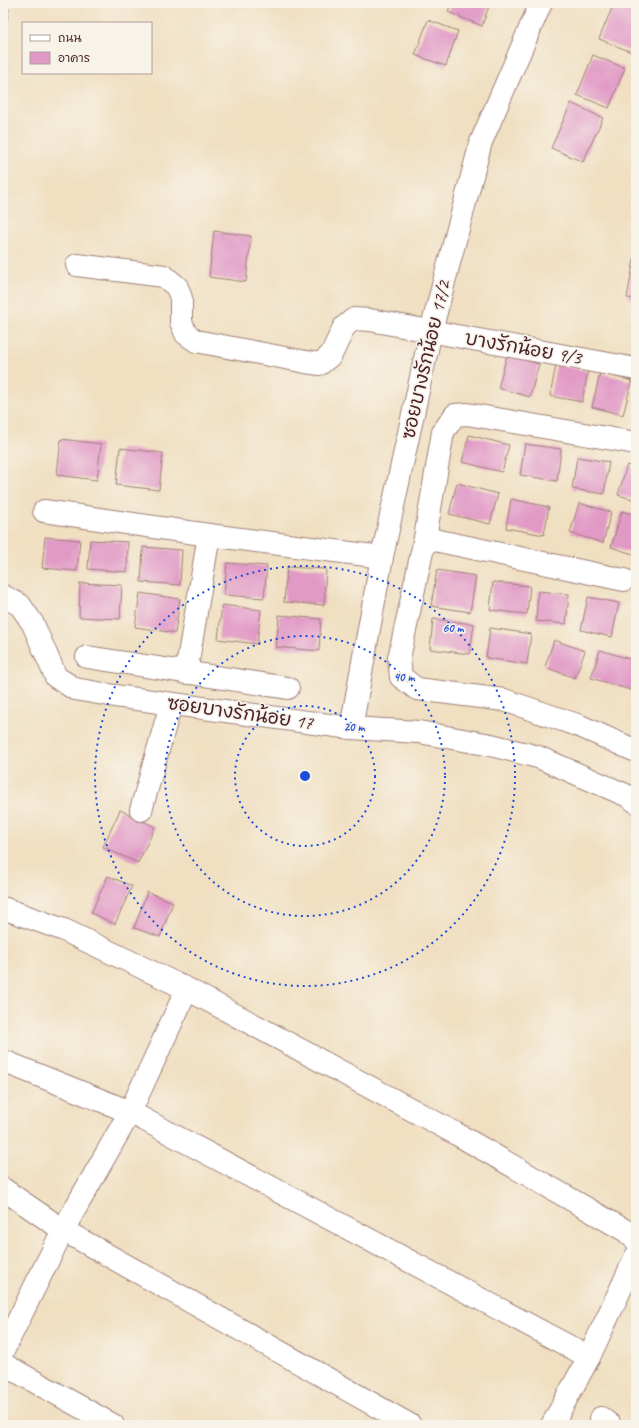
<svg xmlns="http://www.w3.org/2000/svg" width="639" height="1428" viewBox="0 0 639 1428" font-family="Caveat,'Playpen Sans Thai',sans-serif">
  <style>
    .building { fill: #e199c6 }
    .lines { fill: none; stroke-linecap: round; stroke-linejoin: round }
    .street-casing { stroke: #9d7f76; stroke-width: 24 }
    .street { stroke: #fff; stroke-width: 22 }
    .ring { fill: none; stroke: #1d4ed8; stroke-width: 2; stroke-dasharray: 2 4 }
    .labels { text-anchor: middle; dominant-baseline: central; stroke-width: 3.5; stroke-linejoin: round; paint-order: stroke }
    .street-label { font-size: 19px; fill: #4a1f2b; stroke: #f7f3e8 }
    .centre { fill: #1d4ed8; stroke: #f7f3e8; stroke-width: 2 }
    .ring-label { font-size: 12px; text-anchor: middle; font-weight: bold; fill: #1d4ed8; stroke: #f7f3e8; stroke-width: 3.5; stroke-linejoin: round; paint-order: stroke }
  </style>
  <rect width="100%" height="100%" fill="#f7f3e8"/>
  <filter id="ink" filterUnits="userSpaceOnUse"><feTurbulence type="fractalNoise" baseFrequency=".025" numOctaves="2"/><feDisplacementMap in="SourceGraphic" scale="8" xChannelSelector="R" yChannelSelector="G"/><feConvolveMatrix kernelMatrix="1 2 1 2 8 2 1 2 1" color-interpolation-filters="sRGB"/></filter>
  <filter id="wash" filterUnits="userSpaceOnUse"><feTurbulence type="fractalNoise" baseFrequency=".012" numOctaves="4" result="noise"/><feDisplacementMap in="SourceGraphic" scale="16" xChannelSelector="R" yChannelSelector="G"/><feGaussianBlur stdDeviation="0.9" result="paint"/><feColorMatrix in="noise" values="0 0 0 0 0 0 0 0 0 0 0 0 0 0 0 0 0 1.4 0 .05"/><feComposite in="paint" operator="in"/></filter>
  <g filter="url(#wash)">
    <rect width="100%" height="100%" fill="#f0dfc1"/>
    <g id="blocks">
      <g class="building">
        <polygon points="451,3 490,3 482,26 448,12"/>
        <polygon points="614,3 630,3 636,5 636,48 634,53 599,39"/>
        <polygon points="3,7 9,9 4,35 3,35"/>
        <polygon points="428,20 458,31 446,66 415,55"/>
        <polygon points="593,55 625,68 609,108 577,95"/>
        <polygon points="571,103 603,118 583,162 551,148"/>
        <polygon points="214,231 251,236 246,282 209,277"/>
        <polygon points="635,254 636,254 636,299 627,298"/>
        <polygon points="507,355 539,364 530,397 498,388"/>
        <polygon points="556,365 588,371 582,402 550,396"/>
        <polygon points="600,373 632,381 623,415 592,407"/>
        <polygon points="469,435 509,445 502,472 462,462"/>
        <polygon points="61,439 101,444 97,480 57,475"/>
        <polygon points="525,444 561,449 557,481 520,475"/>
        <polygon points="120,448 163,453 159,490 116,485"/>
        <polygon points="577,457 609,462 604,494 572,489"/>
        <polygon points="627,465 636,468 636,500 618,495"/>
        <polygon points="457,483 498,494 490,524 449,514"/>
        <polygon points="511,499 549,507 544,535 506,528"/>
        <polygon points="579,503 611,512 603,543 570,533"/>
        <polygon points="622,511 636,515 636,555 611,547"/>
        <polygon points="45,537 80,540 77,571 42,568"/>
        <polygon points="90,540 128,542 127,572 88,569"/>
        <polygon points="143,547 182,550 180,585 141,582"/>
        <polygon points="227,563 267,566 264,598 224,595"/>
        <polygon points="287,567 326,569 324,605 284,602"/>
        <polygon points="437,570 476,576 470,612 431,606"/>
        <polygon points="493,582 530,586 527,614 490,610"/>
        <polygon points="80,583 122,585 120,619 79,617"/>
        <polygon points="538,591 569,594 566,624 536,621"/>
        <polygon points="140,593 180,599 175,633 135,627"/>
        <polygon points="588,597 619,603 612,637 581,630"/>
        <polygon points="222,605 261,610 257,644 218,639"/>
        <polygon points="279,615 321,619 319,651 276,647"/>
        <polygon points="433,619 474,624 470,654 430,649"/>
        <polygon points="490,628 531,634 527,664 486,658"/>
        <polygon points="554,640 585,651 575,678 545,667"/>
        <polygon points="600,650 636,661 636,675 631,690 591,678"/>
        <polygon points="120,810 155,827 138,863 103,847"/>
        <polygon points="108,876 132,886 115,924 91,913"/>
        <polygon points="147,892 173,902 160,937 134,928"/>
      </g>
    </g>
  </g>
  <g filter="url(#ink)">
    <use href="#blocks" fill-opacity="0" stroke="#9d7f76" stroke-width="1"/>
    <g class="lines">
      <g class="street-casing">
        <g id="street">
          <polyline points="77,265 164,276 177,287 181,298 181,322 186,334 196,341 306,362 320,364 331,355 344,327 354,319 370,320 636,369"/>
          <polyline points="636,443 467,414 455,415 443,432 425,538 399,658 401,677 417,689 504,700 580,726 636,751"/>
          <polyline points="44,511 209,535 382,557"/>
          <polyline points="425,538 624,580"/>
          <polyline points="3,596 20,605 33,624 56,677 75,689 115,696 351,728 419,732 491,745 538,757 628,796 636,802"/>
          <polyline points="87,657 288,688"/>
          <polyline points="186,673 209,535"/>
          <polyline points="351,728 382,557 431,331 481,142 541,3"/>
          <polyline points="141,810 171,704"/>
          <polyline points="3,908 64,930 187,989 455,1133 626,1231 636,1240"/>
          <polyline points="3,1061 130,1112 589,1357"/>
          <polyline points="3,1189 63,1230 410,1425"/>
          <polyline points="3,1351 63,1230 130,1112 187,989"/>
          <polyline points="3,1364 113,1425"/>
          <polyline points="601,1418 610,1425"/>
          <polyline points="552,1425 589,1357 636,1256"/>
        </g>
      </g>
      <use href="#street" class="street"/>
    </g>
  </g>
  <g class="ring">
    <circle cx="305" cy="776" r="70"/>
    <circle cx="305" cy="776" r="140"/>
    <circle cx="305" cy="776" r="210"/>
  </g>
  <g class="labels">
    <g class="street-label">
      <text transform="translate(523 348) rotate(10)">บางรักน้อย 9/3</text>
      <text transform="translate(426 360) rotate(-77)">ซอยบางรักน้อย 17/2</text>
      <text transform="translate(240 713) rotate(8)">ซอยบางรักน้อย 17</text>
    </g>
  </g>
  <circle cx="305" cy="776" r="6" class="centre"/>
  <g class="ring-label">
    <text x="453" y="632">60 m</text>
    <text x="404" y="681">40 m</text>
    <text x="354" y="731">20 m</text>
  </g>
  <rect width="639" height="1428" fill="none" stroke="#f7f3e8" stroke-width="16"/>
  <rect x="22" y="22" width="130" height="52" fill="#f7f3e8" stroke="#b29e9c"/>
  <rect x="30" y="35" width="20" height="6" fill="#ffffff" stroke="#b29e9c"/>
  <text x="58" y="42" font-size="12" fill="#4a1f2b">ถนน</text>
  <rect x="30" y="52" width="20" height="12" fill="#e199c6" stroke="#b29e9c"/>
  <text x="58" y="62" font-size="12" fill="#4a1f2b">อาคาร</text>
</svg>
